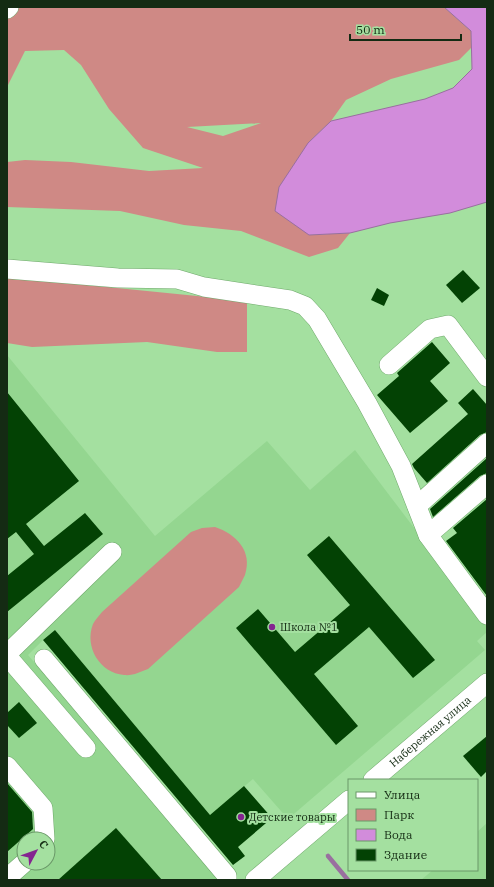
<svg xmlns="http://www.w3.org/2000/svg" width="494" height="887" viewBox="0 0 494 887" font-family="'IBM Plex Serif',serif">
  <style>
    .built { fill: #94d690; fill-rule: evenodd }
    .green { fill: #cf8985; fill-rule: evenodd }
    .water { fill: #d28cdb; stroke: #996f9f }
    .lines { fill: none; stroke-linecap: round; stroke-linejoin: round }
    .stream { stroke: #996f9f; stroke-width: 4.5 }
    .building { fill: #034204 }
    .minor-casing { stroke: #6fa96b; stroke-width: 20 }
    .minor { stroke: #fff; stroke-width: 19 }
    .poi-dot { fill: #842590; stroke: #a4e0a0; stroke-width: 1.5 }
    .labels { text-anchor: middle; dominant-baseline: central; stroke-width: 4; stroke-linejoin: round; paint-order: stroke }
    .poi-label { font-size: 11px; fill: #142b13; stroke: #a4e0a0; text-anchor: start }
    .street-label { font-size: 11px; fill: #142b13; stroke: #a4e0a0 }
  </style>
  <rect width="100%" height="100%" fill="#a4e0a0"/>
  <g class="built">
    <path d="M7,355L155,536L267,441L310,490L355,450L487,624V632L477,641L485,650L288,819L253,779L210,815L55,630L43,640L28,655L219,877L216,880H7ZM24,839H48V863H24Z"/>
    <polygon points="487,823 487,880 421,880 433,870 477,870 477,832"/>
  </g>
  <g class="green">
    <path d="M7,7H444L471,31V48L459,60L391,79L346,100L331,121L308,143L309,235L350,233L338,248L309,257L241,231L184,225L120,211L7,207V162L25,160L71,162L149,171L203,168L143,148L109,109L81,65L64,50L25,51L7,87ZM261,123L223,136L187,127Z"/>
    <polygon points="7,277 247,301 247,352 217,352 147,342 32,347 7,343"/>
    <path d="M215,527C236,534 253,551 245,575C243,579 241,583 239,587L148,669C140,672 133,676 124,675C100,673 84,647 93,624C95,620 99,616 102,612L191,532L202,528Z"/>
  </g>
  <polygon class="water" points="444,7 487,7 487,202 450,213 390,223 350,233 309,235 275,211 279,187 308,143 331,121 425,99 453,88 472,69 471,31"/>
  <g class="lines">
    <polyline class="stream" points="328,856 348,880"/>
  </g>
  <g class="building">
    <polygon points="463,270 480,288 462,303 446,285"/>
    <polygon points="377,288 389,295 384,306 371,300"/>
    <polygon points="432,342 450,363 430,381 448,401 410,433 377,395 399,376 397,373"/>
    <polygon points="473,389 487,405 487,432 480,435 427,483 414,468 412,464 468,414 458,403"/>
    <polygon points="7,392 79,481 26,524 44,546 85,513 103,534 7,612 7,576 34,554 16,532 7,539"/>
    <polygon points="487,458 487,473 480,476 433,517 430,509"/>
    <polygon points="487,499 487,596 446,541 457,533 453,528"/>
    <polygon points="329,536 435,660 413,678 369,627 314,674 358,726 336,745 236,628 258,609 295,652 350,605 307,555"/>
    <polygon points="55,630 210,815 244,786 272,818 238,847 245,856 233,865 43,640"/>
    <polygon points="19,702 37,723 19,738 7,725 7,713"/>
    <polygon points="487,736 487,771 481,777 463,756"/>
    <polygon points="7,783 32,812 33,829 7,852"/>
    <polygon points="116,828 162,880 58,880"/>
  </g>
  <g class="lines">
    <g class="minor-casing">
      <g id="minor">
        <polyline points="7,9 9,7"/>
        <polyline points="7,269 118,278 177,279 204,287 290,300 305,306 317,319 367,403 401,466 428,535 487,615"/>
        <polyline points="389,365 430,329 448,325 487,377"/>
        <polyline points="417,506 487,443"/>
        <polyline points="428,535 487,484"/>
        <polyline points="7,654 112,552"/>
        <polyline points="7,656 86,748"/>
        <polyline points="44,659 227,876 227,880"/>
        <polyline points="7,766 43,808 45,839"/>
        <path id="s1" d="M373,780L487,683"/>
        <polyline points="7,878 24,863"/>
        <polyline points="255,880 349,800"/>
      </g>
    </g>
    <use href="#minor" class="minor"/>
  </g>
  <g class="poi-dot">
    <circle cx="272" cy="627" r="4"/>
    <circle cx="241" cy="817" r="4"/>
  </g>
  <g class="labels">
    <g class="poi-label">
      <text x="280" y="627">Школа №1</text>
      <text x="249" y="817">Детские товары</text>
    </g>
    <g class="street-label">
      <text stroke="none"><textPath href="#s1" startOffset="75">Набережная улица</textPath></text>
    </g>
  </g>
  <rect width="494" height="887" fill="none" stroke="#142b13" stroke-width="16"/>
  <rect x="348" y="779" width="130" height="92" fill="#a4e0a0" stroke="#6a9868"/>
  <rect x="356" y="792" width="20" height="6" fill="#ffffff" stroke="#6a9868"/>
  <text x="384" y="799" font-size="12" fill="#142b13">Улица</text>
  <rect x="356" y="809" width="20" height="12" fill="#cf8985" stroke="#6a9868"/>
  <text x="384" y="819" font-size="12" fill="#142b13">Парк</text>
  <rect x="356" y="829" width="20" height="12" fill="#d28cdb" stroke="#6a9868"/>
  <text x="384" y="839" font-size="12" fill="#142b13">Вода</text>
  <rect x="356" y="849" width="20" height="12" fill="#034204" stroke="#6a9868"/>
  <text x="384" y="859" font-size="12" fill="#142b13">Здание</text>
  <g transform="translate(36 851) rotate(49)"><circle r="19" fill="#a4e0a0" stroke="#6a9868"/>
  <path d="M0-3L7 15L0 10L-7 15Z" fill="#842590"/>
  <text y="-6" font-size="11" font-weight="bold" text-anchor="middle" fill="#142b13">С</text>
  </g>
  <path d="M350 34v6h111v-6" fill="none" stroke="#142b13" stroke-width="2"/>
  <text x="356" y="34" font-size="12" fill="#142b13" stroke="#a4e0a0" stroke-width="3" paint-order="stroke">50 m</text>
</svg>
